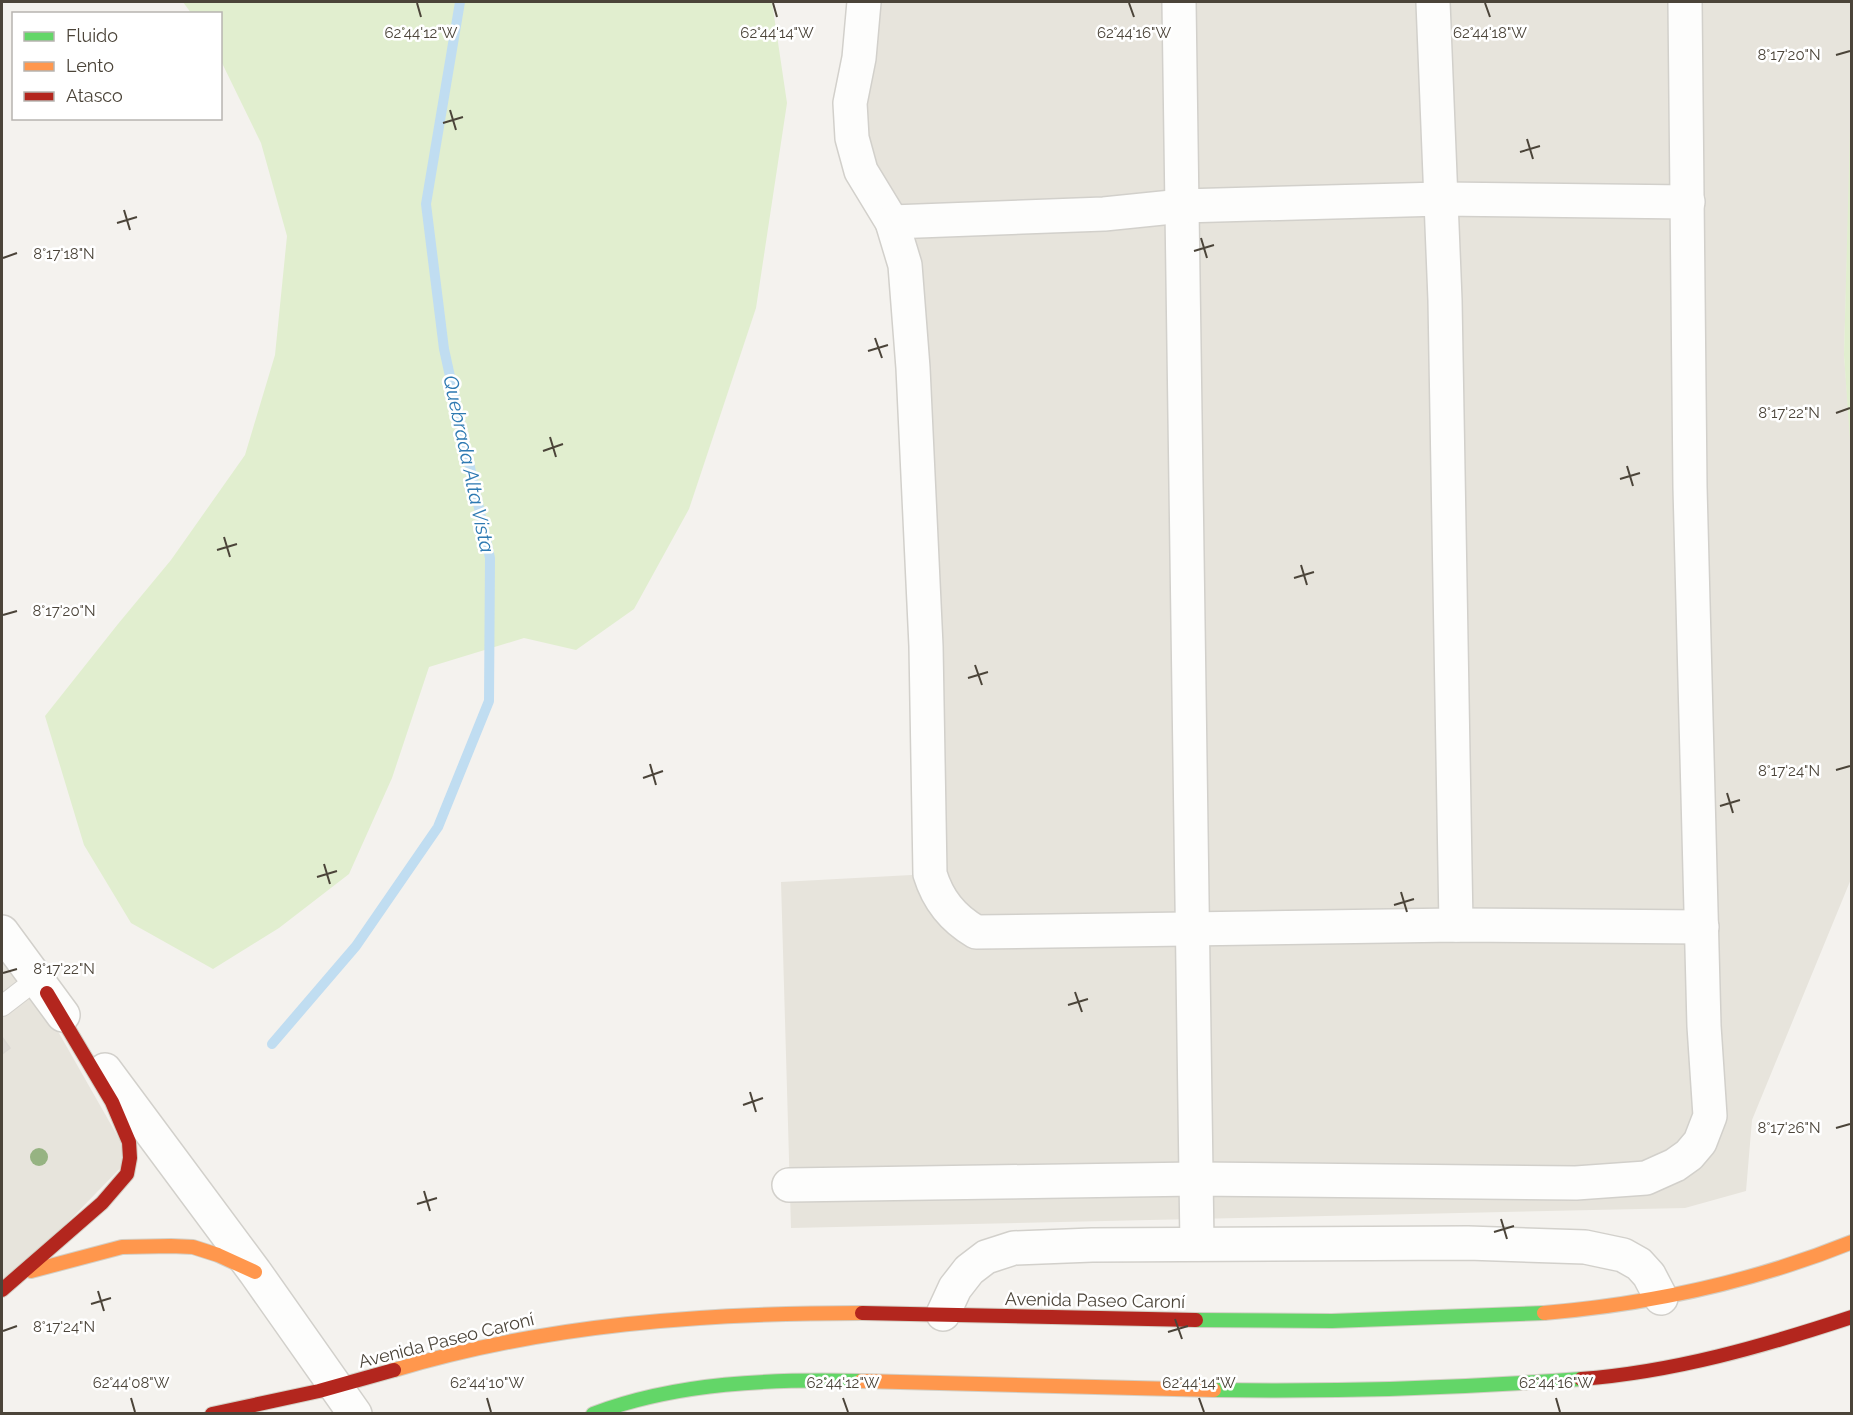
<svg xmlns="http://www.w3.org/2000/svg" width="1853" height="1415" viewBox="0 0 1853 1415" font-family="Raleway,sans-serif">
  <style>
    .residential { fill: #e7e4dc }
    .green { fill: #e1eecf }
    .lines { fill: none; stroke-linecap: round; stroke-linejoin: round }
    .stream { stroke: #c0ddf1; stroke-width: 10 }
    .building { fill: #dedbd6; stroke: #dcd9d4; stroke-width: 1.5 }
    .lane-casing { stroke: #d2d0cb; stroke-width: 22 }
    .street-casing { stroke: #d2d0cb; stroke-width: 36 }
    .fast-casing { stroke: #d3cfc5; stroke-width: 16 }
    .slow-casing { stroke: #d3cfc5; stroke-width: 16 }
    .jam-casing { stroke: #d3cfc5; stroke-width: 16 }
    .lane { stroke: #fdfdfc; stroke-width: 20 }
    .street { stroke: #fdfdfc; stroke-width: 33 }
    .fast { stroke: #63d668; stroke-width: 14 }
    .slow { stroke: #ff974d; stroke-width: 14 }
    .jam { stroke: #b3261e; stroke-width: 14 }
    .tree { fill: #96b382 }
    .ticks { fill: none; stroke: #4b4439; stroke-width: 2 }
    .labels { text-anchor: middle; dominant-baseline: central; stroke-width: 5; stroke-linejoin: round; paint-order: stroke }
    .street-label { font-size: 18px; fill: #4b4439; stroke: #fff }
    .water-label { font-size: 20px; font-style: italic; fill: #2e7ab2; stroke: #fff }
    .ticks-label { font-size: 15px; text-anchor: middle; fill: #4b4439; stroke: #fff; stroke-width: 5; stroke-linejoin: round; paint-order: stroke }
  </style>
  <rect width="100%" height="100%" fill="#f4f2ee"/>
  <g class="residential">
    <polygon points="864,2 1851,2 1852,91 1844,355 1852,455 1851,879 1752,1120 1746,1191 1685,1208 791,1228 781,882 930,874 905,265 861,171"/>
    <polygon points="2,933 130,1158 2,1290"/>
  </g>
  <g class="green">
    <polygon points="183,2 772,2 787,103 756,308 689,509 634,609 576,650 524,638 429,667 392,778 349,874 279,928 213,969 131,923 84,845 45,716 118,624 171,560 245,455 275,355 287,236 261,143 221,61 220,14 191,13"/>
    <polygon points="1851,91 1852,455 1851,455 1844,355"/>
  </g>
  <g class="lines">
    <polyline class="stream" points="272,1044 356,946 438,827 489,701 490,558 444,349 426,204 460,2"/>
  </g>
  <polygon class="building" points="2,1037 10,1048 2,1054"/>
  <g class="lines">
    <g class="lane-casing">
      <polyline id="lane" points="2,1006 37,979"/>
    </g>
    <g class="street-casing">
      <g id="street">
        <path d="M864,2L859,58L850,103L852,138L861,171L892,222L905,265L913,368L926,646L930,874C938,900 952,918 976,932L1456,925L1702,927"/>
        <polyline points="1179,2 1197,1244"/>
        <polyline points="1433,2 1445,300 1456,925"/>
        <polyline points="892,222 1104,214 1182,206 1441,199 1688,202"/>
        <polyline points="2,932 63,1015"/>
        <polyline points="105,1070 255,1272 355,1414"/>
        <polyline points="789,1185 1196,1179 1576,1183 1646,1178 1675,1165 1689,1155 1700,1142 1710,1116 1704,1026 1690,487 1685,2"/>
        <polyline points="943,1314 955,1288 969,1270 986,1257 1014,1248 1092,1245 1468,1243 1585,1247 1623,1255 1639,1264 1649,1275 1661,1298"/>
      </g>
    </g>
    <g class="fast-casing">
      <g id="fast">
        <polyline points="1196,1320 1332,1321 1544,1313"/>
        <path d="M1214,1390C1336,1392 1459,1388 1581,1379"/>
        <path d="M593,1414C677,1382 772,1379 861,1381"/>
      </g>
    </g>
    <g class="slow-casing">
      <g id="slow">
        <polyline points="31,1271 122,1247 171,1246 193,1247 218,1255 255,1272"/>
        <path d="M1544,1313C1651,1304 1753,1282 1852,1242"/>
        <path d="M394,1370C547,1324 704,1313 862,1313"/>
        <polyline points="861,1381 1214,1390"/>
      </g>
    </g>
    <g class="jam-casing">
      <g id="jam">
        <polyline points="2,1290 102,1203 127,1174 130,1158 129,1142 112,1102 47,993"/>
        <polyline points="862,1313 1196,1320"/>
        <path d="M1581,1379C1674,1372 1764,1346 1852,1317"/>
        <polyline points="212,1414 319,1391 394,1370"/>
      </g>
    </g>
    <use href="#lane" class="lane"/>
    <use href="#street" class="street"/>
    <use href="#fast" class="fast"/>
    <use href="#slow" class="slow"/>
    <use href="#jam" class="jam"/>
  </g>
  <circle class="tree" cx="39" cy="1157" r="9"/>
  <path class="ticks" d="M417,3L421,17M773,3L777,17M1129,3L1134,17M1485,3L1490,17M1836,55L1850,51M450,110L456,130M443,123L463,117M1527,139L1533,159M1520,152L1540,146M124,210L130,230M117,223L137,217M1201,238L1207,258M1194,251L1214,245M3,258L17,253M875,338L882,358M868,351L888,345M1836,413L1850,408M550,437L556,457M543,451L563,444M1627,466L1633,486M1620,479L1640,473M224,537L230,557M217,550L237,544M1301,565L1307,585M1294,578L1314,572M3,615L17,611M975,665L982,685M968,678L988,672M650,764L656,785M1836,770L1850,766M643,778L663,771M1727,793L1733,813M1720,806L1740,800M324,864L330,884M317,877L337,871M1401,892L1407,912M1394,905L1414,899M3,973L17,969M1075,992L1082,1012M1068,1005L1088,999M750,1092L756,1112M743,1105L763,1098M1836,1128L1850,1124M424,1191L430,1211M417,1204L437,1198M1501,1219L1507,1239M1494,1232L1514,1226M98,1291L104,1311M91,1304L111,1298M1175,1319L1182,1339M3,1331L17,1326M1168,1332L1188,1326M131,1398L135,1412M487,1398L491,1412M843,1398L848,1412M1199,1398L1204,1412M1556,1398L1560,1412"/>
  <g class="labels">
    <g class="street-label">
      <text transform="translate(1095 1300) rotate(1)">Avenida Paseo Caroní</text>
      <text transform="translate(446 1340) rotate(-14)">Avenida Paseo Caroní</text>
    </g>
    <g class="water-label">
      <text transform="translate(469 464) rotate(78)">Quebrada Alta Vista</text>
    </g>
  </g>
  <g class="ticks-label">
    <text x="421" y="38">62°44'12"W</text>
    <text x="777" y="38">62°44'14"W</text>
    <text x="1134" y="38">62°44'16"W</text>
    <text x="1490" y="38">62°44'18"W</text>
    <text x="1789" y="60">8°17'20"N</text>
    <text x="64" y="259">8°17'18"N</text>
    <text x="1789" y="418">8°17'22"N</text>
    <text x="64" y="616">8°17'20"N</text>
    <text x="1789" y="776">8°17'24"N</text>
    <text x="64" y="974">8°17'22"N</text>
    <text x="1789" y="1133">8°17'26"N</text>
    <text x="64" y="1332">8°17'24"N</text>
    <text x="131" y="1388">62°44'08"W</text>
    <text x="487" y="1388">62°44'10"W</text>
    <text x="843" y="1388">62°44'12"W</text>
    <text x="1199" y="1388">62°44'14"W</text>
    <text x="1556" y="1388">62°44'16"W</text>
  </g>
  <rect width="1853" height="1415" fill="none" stroke="#4b4439" stroke-width="6"/>
  <rect x="12" y="12" width="210" height="108" fill="#ffffff" stroke="#b7b4b0" stroke-width="1.5"/>
  <rect x="24" y="32" width="30" height="9" fill="#63d668" stroke="#b7b4b0" stroke-width="1.5"/>
  <text x="66" y="42" font-size="18" fill="#4b4439">Fluido</text>
  <rect x="24" y="62" width="30" height="9" fill="#ff974d" stroke="#b7b4b0" stroke-width="1.5"/>
  <text x="66" y="72" font-size="18" fill="#4b4439">Lento</text>
  <rect x="24" y="92" width="30" height="9" fill="#b3261e" stroke="#b7b4b0" stroke-width="1.5"/>
  <text x="66" y="102" font-size="18" fill="#4b4439">Atasco</text>
</svg>
